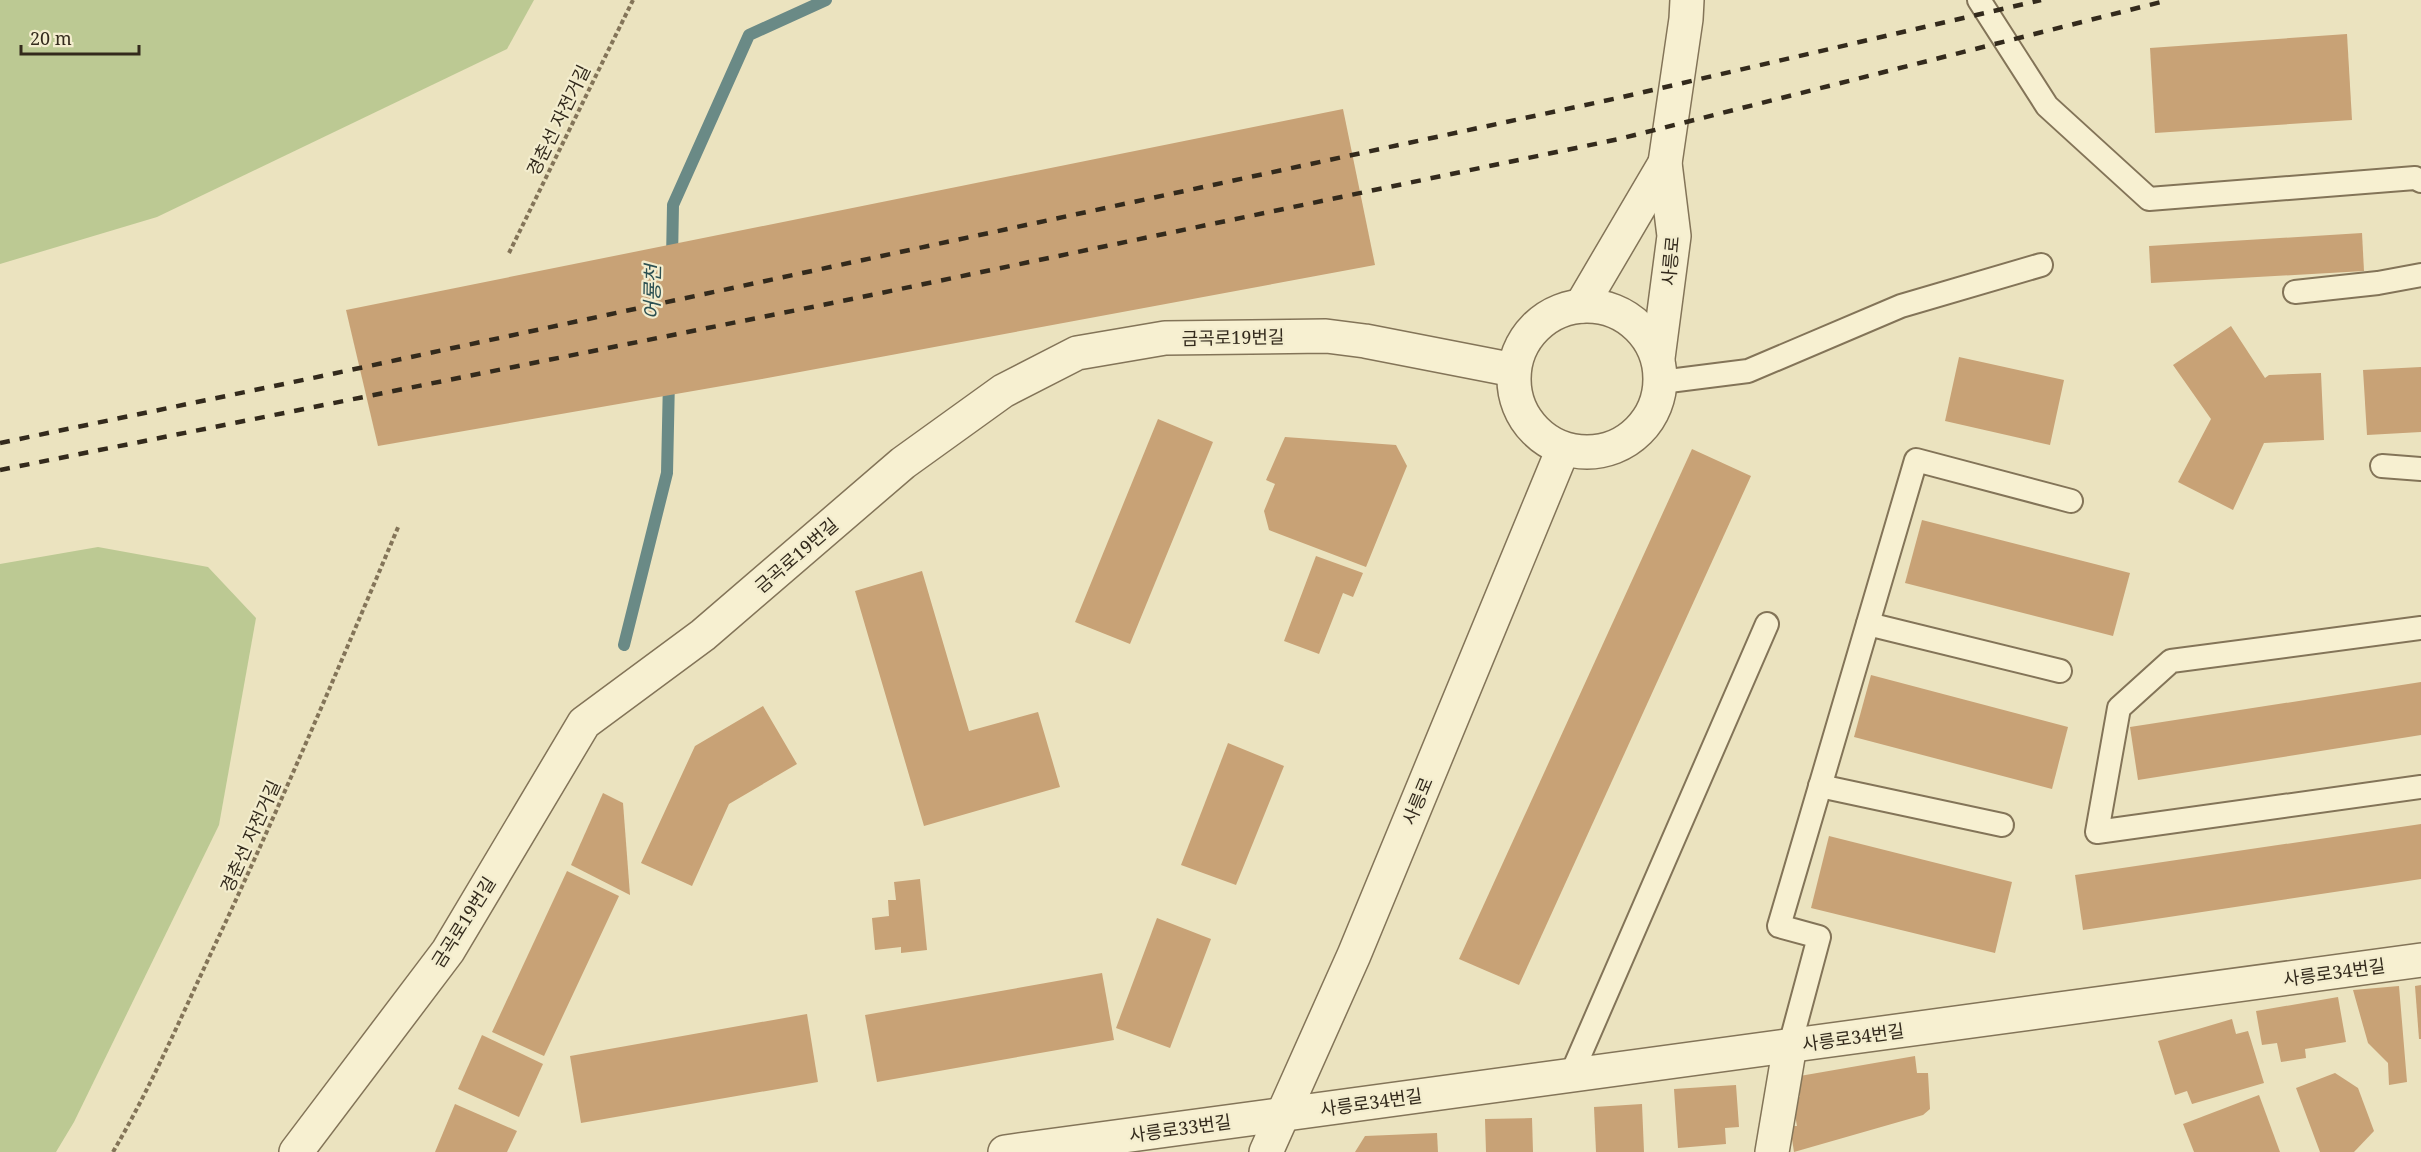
<svg xmlns="http://www.w3.org/2000/svg" width="2421" height="1152" viewBox="0 0 2421 1152" font-family="'Noto Serif','Noto Sans KR',serif">
  <style>
    .green { fill: #bcc993 }
    .lines { fill: none; stroke-linecap: round; stroke-linejoin: round }
    .stream { stroke: #6a8a86; stroke-width: 12 }
    .building { fill: #c8a276 }
    .service-casing { stroke: #837458; stroke-width: 26 }
    .minor-casing { stroke: #837458; stroke-width: 36 }
    .tertiary-casing { stroke: #837458; stroke-width: 36 }
    .path { stroke: #837458; stroke-width: 4; stroke-dasharray: 4.5 3; stroke-linecap: butt }
    .service { stroke: #f7f0d1; stroke-width: 22 }
    .minor { stroke: #f7f0d1; stroke-width: 33 }
    .tertiary { stroke: #f7f0d1; stroke-width: 33 }
    .rail { stroke: #332a1c; stroke-width: 4.5; stroke-dasharray: 10 10; stroke-linecap: butt }
    .labels { text-anchor: middle; dominant-baseline: central; stroke-width: 4.5; stroke-linejoin: round; paint-order: stroke }
    .street-label { font-size: 18px; fill: #332a1c; stroke: #f3edce }
    .water-label { font-size: 20px; font-style: italic; fill: #2c5052; stroke: #f3edce }
  </style>
  <rect width="100%" height="100%" fill="#ebe3bf"/>
  <g class="green">
    <polygon points="0,0 534,0 507,49 157,217 0,264"/>
    <polygon points="98,547 208,567 256,618 219,825 74,1122 56,1152 0,1152 0,564"/>
  </g>
  <g class="lines">
    <g class="stream">
      <polyline points="672,260 673,205 749,35 826,0"/>
      <polyline points="624,645 667,473 669,379"/>
    </g>
  </g>
  <g class="building">
    <polygon points="2347,34 2352,120 2155,133 2150,48"/>
    <polygon points="1343,109 1375,265 762,379 378,446 346,310"/>
    <polygon points="2362,233 2364,271 2151,283 2149,246"/>
    <polygon points="2231,326 2265,378 2269,375 2321,373 2324,440 2264,443 2233,510 2178,482 2211,419 2173,365"/>
    <polygon points="1959,357 2064,380 2050,445 1945,421"/>
    <polygon points="2421,367 2421,432 2367,435 2363,370"/>
    <polygon points="1158,419 1213,442 1130,644 1075,622"/>
    <polygon points="1285,437 1396,445 1407,466 1366,567 1269,530 1264,511 1275,484 1266,480"/>
    <polygon points="1692,449 1751,476 1519,985 1459,959"/>
    <polygon points="1922,520 2130,573 2113,636 1905,583"/>
    <polygon points="1316,556 1363,573 1353,597 1343,593 1319,654 1284,641"/>
    <polygon points="922,571 969,731 1038,712 1060,787 924,826 855,591"/>
    <polygon points="1871,675 2068,727 2052,789 1854,737"/>
    <polygon points="2421,682 2421,735 2138,780 2130,727"/>
    <polygon points="763,706 797,764 729,804 692,886 641,863 695,746"/>
    <polygon points="1228,743 1284,766 1236,885 1181,865"/>
    <polygon points="603,793 623,803 630,895 571,865"/>
    <polygon points="2421,824 2421,879 2083,930 2075,875"/>
    <polygon points="1829,836 2012,882 1995,953 1811,908"/>
    <polygon points="567,871 619,896 544,1056 492,1032"/>
    <polygon points="920,879 927,950 901,953 901,947 875,950 872,918 889,916 888,900 896,900 894,882"/>
    <polygon points="1157,918 1211,939 1170,1048 1116,1028"/>
    <polygon points="1102,973 1114,1040 877,1082 865,1015"/>
    <polygon points="2421,985 2421,1039 2419,1039 2415,986"/>
    <polygon points="2399,986 2407,1082 2389,1085 2388,1063 2368,1043 2353,990"/>
    <polygon points="2338,997 2346,1042 2305,1049 2306,1058 2281,1062 2277,1043 2262,1045 2256,1011"/>
    <polygon points="807,1014 818,1082 581,1123 570,1056"/>
    <polygon points="2232,1019 2236,1034 2248,1031 2264,1083 2192,1104 2187,1091 2175,1095 2158,1041"/>
    <polygon points="482,1035 543,1064 519,1117 458,1089"/>
    <polygon points="1915,1056 1917,1073 1928,1073 1930,1109 1923,1115 1794,1152 1790,1126 1797,1126 1792,1098 1800,1097 1794,1077"/>
    <polygon points="2335,1073 2358,1088 2374,1131 2354,1152 2320,1152 2296,1088"/>
    <polygon points="1736,1085 1739,1127 1725,1128 1726,1144 1678,1148 1674,1089"/>
    <polygon points="2259,1095 2280,1152 2194,1152 2183,1124"/>
    <polygon points="455,1104 517,1131 507,1152 435,1152"/>
    <polygon points="1642,1104 1644,1152 1596,1152 1594,1107"/>
    <polygon points="1532,1118 1533,1152 1486,1152 1485,1119"/>
    <polygon points="1437,1133 1438,1152 1355,1152 1365,1136"/>
  </g>
  <g class="lines">
    <g class="service-casing">
      <g id="service">
        <polyline points="1979,0 2047,106 2149,199 2415,178 2421,181"/>
        <polyline points="2295,292 2378,283 2421,275"/>
        <polyline points="1661,382 1748,371 1901,306 2041,265"/>
        <polyline points="2382,466 2421,469"/>
        <polyline points="1868,624 2060,671"/>
        <polyline points="2421,628 2171,661 2119,708 2097,832 2421,787"/>
        <polyline points="1820,786 2002,825"/>
        <polyline points="1790,1045 1819,937 1779,926 1916,460 2071,501"/>
        <polyline points="1571,1075 1767,624"/>
      </g>
    </g>
    <g class="minor-casing">
      <g id="minor">
        <polyline points="296,1152 448,951 584,723 703,635 903,463 1003,391 1077,353 1165,338 1326,336 1365,341 1514,370"/>
        <polyline points="1005,1152 2421,960"/>
        <polyline points="1772,1152 1790,1045"/>
      </g>
    </g>
    <g class="tertiary-casing">
      <g id="tertiary">
        <circle cx="1587" cy="379" r="73"/>
        <polyline points="1581,306 1665,163"/>
        <polyline points="1658,358 1674,236 1665,163 1686,19 1687,0"/>
        <polyline points="1266,1152 1354,955 1563,449"/>
      </g>
    </g>
    <g class="path">
      <polyline points="509,253 633,0"/>
      <path d="M113,1152C151,1087 181,1017 213,949C279,809 339,667 399,525"/>
    </g>
    <use href="#service" class="service"/>
    <use href="#minor" class="minor"/>
    <use href="#tertiary" class="tertiary"/>
    <g class="rail">
      <polyline points="0,443 327,375 1618,98 2041,0"/>
      <polyline points="0,470 857,298 1619,139 2169,0"/>
    </g>
  </g>
  <g class="labels">
    <g class="street-label">
      <text transform="translate(558 120) rotate(-64)">경춘선 자전거길</text>
      <text transform="translate(1670 261) rotate(-85)">사릉로</text>
      <text transform="translate(1233 337) rotate(-1)">금곡로19번길</text>
      <text transform="translate(796 555) rotate(-41)">금곡로19번길</text>
      <text transform="translate(1417 801) rotate(-67)">사릉로</text>
      <text transform="translate(250 836) rotate(-66)">경춘선 자전거길</text>
      <text transform="translate(463 922) rotate(-58)">금곡로19번길</text>
      <text transform="translate(2334 972) rotate(-8)">사릉로34번길</text>
      <text transform="translate(1853 1037) rotate(-8)">사릉로34번길</text>
      <text transform="translate(1371 1102) rotate(-8)">사릉로34번길</text>
      <text transform="translate(1180 1128) rotate(-8)">사릉로33번길</text>
    </g>
    <g class="water-label">
      <text transform="translate(652 292) rotate(-89)">어룡천</text>
    </g>
  </g>
  <path d="M21 45v9h118v-9" fill="none" stroke="#332a1c" stroke-width="3"/>
  <text x="30" y="45" font-size="18" fill="#332a1c" stroke="#f3edce" stroke-width="4.5" paint-order="stroke">20 m</text>
</svg>
